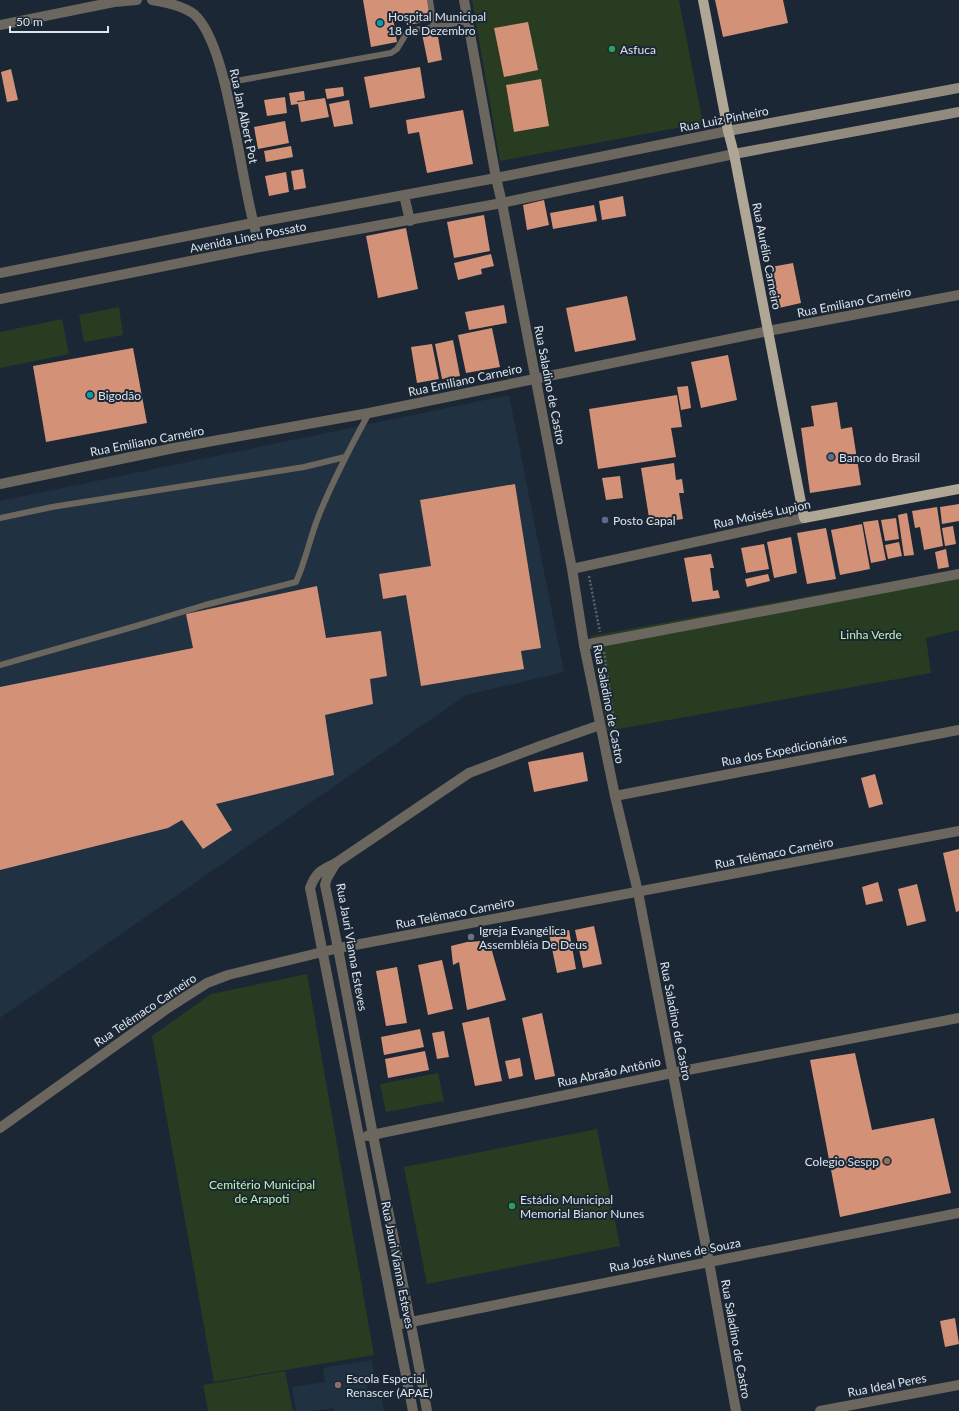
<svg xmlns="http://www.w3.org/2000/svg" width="959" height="1411" viewBox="0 0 959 1411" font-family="Lato,sans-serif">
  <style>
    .built { fill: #203142 }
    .green { fill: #283c21 }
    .building { fill: #d39278 }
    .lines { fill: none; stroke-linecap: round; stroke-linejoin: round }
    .path { stroke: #57626d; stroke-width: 2.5; stroke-dasharray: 2 2; stroke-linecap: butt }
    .lane { stroke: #6b665e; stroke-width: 6 }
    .street { stroke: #6b665e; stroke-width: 10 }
    .secondary { stroke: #928a7e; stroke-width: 10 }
    .primary { stroke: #b0a696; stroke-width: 10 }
    .culture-dot { fill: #0f9aa8; stroke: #1b2734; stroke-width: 1.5 }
    .leisure-dot { fill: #2e9e5b; stroke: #1b2734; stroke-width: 1.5 }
    .service-dot { fill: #5c6f8a; stroke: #1b2734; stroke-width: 1.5 }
    .worship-dot { fill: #6b7280; stroke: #1b2734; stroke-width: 1.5 }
    .education-dot { fill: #8d6e63; stroke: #1b2734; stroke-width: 1.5 }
    .labels { text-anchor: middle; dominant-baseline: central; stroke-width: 4; stroke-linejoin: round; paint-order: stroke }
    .poi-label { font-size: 12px; fill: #dce4ed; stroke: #1b2734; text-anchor: start }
    .street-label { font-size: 12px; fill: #dce4ed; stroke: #1b2734 }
    .park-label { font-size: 12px; fill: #bff7aa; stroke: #1b2734 }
  </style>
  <rect width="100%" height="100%" fill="#1b2734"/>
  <g class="built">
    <polygon points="509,395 564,672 466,695 0,1018 0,501"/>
    <polygon points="372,1360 375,1379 366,1381 368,1397 381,1395 384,1411 334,1411 334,1408 313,1411 296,1411 292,1387 325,1382 323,1368"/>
  </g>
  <g class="green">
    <polygon points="472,0 679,0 703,123 500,161"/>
    <polygon points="119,307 123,335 84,342 79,315"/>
    <polygon points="62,319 69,354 0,368 0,332"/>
    <polygon points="959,569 959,630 926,638 931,673 607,731 591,636"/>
    <polygon points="307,974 374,1355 214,1382 152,1036 211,994"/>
    <polygon points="438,1073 444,1101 386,1112 380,1084"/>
    <polygon points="597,1129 620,1246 427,1284 404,1167"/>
    <polygon points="285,1371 293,1411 208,1411 203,1385"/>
  </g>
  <g class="building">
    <polygon points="363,0 428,0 432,21 407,25 405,16 393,18 397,42 371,47"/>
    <polygon points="715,0 783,0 788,23 723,37"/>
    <polygon points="528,22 538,70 504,77 494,28"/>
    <polygon points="437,31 442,60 428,63 422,34"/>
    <polygon points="420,67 425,98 370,108 364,77"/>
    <polygon points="11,69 18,100 7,102 1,72"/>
    <polygon points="541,79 549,126 514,132 506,85"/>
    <polygon points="343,87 344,96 327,99 325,89"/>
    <polygon points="304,91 305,100 297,101 297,102 325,98 329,117 301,122 298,104 291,105 289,93"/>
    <polygon points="285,97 287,113 267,116 264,100"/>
    <polygon points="349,100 353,124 334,127 329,104"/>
    <polygon points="463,110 473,164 427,173 419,132 408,134 406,120"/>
    <polygon points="285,121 289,143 258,149 254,127"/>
    <polygon points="291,146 293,157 266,162 264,151"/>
    <polygon points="303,169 306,188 294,190 291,171"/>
    <polygon points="286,172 289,192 269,196 265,176"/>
    <polygon points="623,196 626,216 602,220 599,201"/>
    <polygon points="544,200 549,225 527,230 523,205"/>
    <polygon points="594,205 597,221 553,229 550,213"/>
    <polygon points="484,215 490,251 454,258 447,222"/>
    <polygon points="406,228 418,289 378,298 366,236"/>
    <polygon points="491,254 494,266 481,269 482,274 458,280 454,263"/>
    <polygon points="793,263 801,303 779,308 771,267"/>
    <polygon points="627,296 636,340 575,352 566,308"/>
    <polygon points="504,305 507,323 469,330 465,312"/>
    <polygon points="492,328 500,367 466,373 458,335"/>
    <polygon points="453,340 460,376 442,379 435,344"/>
    <polygon points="432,344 439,379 417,383 411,347"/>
    <polygon points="133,348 147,423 46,442 33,366"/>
    <polygon points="728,355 737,400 701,408 691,362"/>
    <polygon points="688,386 691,408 681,410 677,387"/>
    <polygon points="677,395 682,427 671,428 676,457 598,469 589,409"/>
    <polygon points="837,402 841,429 852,427 861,485 810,493 801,428 814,426 811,406"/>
    <polygon points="674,463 676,480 682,479 684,493 679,493 683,519 650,524 641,468"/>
    <polygon points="620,476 623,498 606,500 602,478"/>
    <polygon points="515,484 541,648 521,651 524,669 421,686 406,595 383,599 379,574 431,566 420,500"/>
    <polygon points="959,504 959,521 942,524 940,507"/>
    <polygon points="937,507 943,546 924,550 920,527 915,528 912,511"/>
    <polygon points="907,513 914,555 904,556 898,515"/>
    <polygon points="896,518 899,539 885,541 881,520"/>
    <polygon points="878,520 886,560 871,563 863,522"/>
    <polygon points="862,524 870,569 840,575 831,530"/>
    <polygon points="953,526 956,544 945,546 942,528"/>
    <polygon points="826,528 836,579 807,584 797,533"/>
    <polygon points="791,537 797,573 774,578 767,542"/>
    <polygon points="899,542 902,556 888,559 885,545"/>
    <polygon points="764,544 769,569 746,573 741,548"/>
    <polygon points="946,549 949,567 938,569 935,552"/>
    <polygon points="711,554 714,568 710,568 713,591 718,590 720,598 692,602 684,558"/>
    <polygon points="768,574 770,581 747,587 745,579"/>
    <polygon points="317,586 326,638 381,631 387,676 370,679 373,704 325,715 334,775 216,804 232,830 203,849 182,820 168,828 0,870 0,687 193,648 186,614"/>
    <polygon points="583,752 588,781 534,792 528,762"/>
    <polygon points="875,774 883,804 869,808 861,778"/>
    <polygon points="959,849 959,911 956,912 943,853"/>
    <polygon points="878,882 883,901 866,905 862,887"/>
    <polygon points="917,884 926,921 907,926 898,889"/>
    <polygon points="594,926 602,964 583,968 575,930"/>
    <polygon points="569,930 576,969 557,973 549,934"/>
    <polygon points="482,941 490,944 506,1000 467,1010 459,962 453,965 451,946 467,942"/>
    <polygon points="442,960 453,1009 428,1015 418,965"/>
    <polygon points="397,967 407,1023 386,1026 376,971"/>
    <polygon points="542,1013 555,1076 535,1080 522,1018"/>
    <polygon points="489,1017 502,1081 475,1086 462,1023"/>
    <polygon points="420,1029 424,1047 384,1055 381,1037"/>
    <polygon points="444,1031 449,1057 437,1059 432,1033"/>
    <polygon points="425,1051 429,1070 388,1078 385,1059"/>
    <polygon points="855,1053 872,1130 934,1118 951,1193 840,1217 810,1060"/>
    <polygon points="520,1058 523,1076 509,1079 505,1061"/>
    <polygon points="955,1318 959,1344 945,1347 940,1321"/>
  </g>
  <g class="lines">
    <g class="path">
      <polyline points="589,576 600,632"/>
      <polyline points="604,652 618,748"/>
    </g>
    <g class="lane">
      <polyline points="430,0 434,27 468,21"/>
      <polyline points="225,83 391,53 397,49 408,31 434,27"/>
      <polyline points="0,518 52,507 304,467 345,457"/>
      <path d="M0,665L136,626L205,605L296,582C306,560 310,537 319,515C333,480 351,446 369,413"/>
    </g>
    <g class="street">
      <path d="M152,0C164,2 186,7 195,15C219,38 230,108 237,141C244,176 249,212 260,247"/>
      <polyline points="464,0 496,178 502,203 572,569 584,645 615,796 638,892 709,1262 736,1411"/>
      <polyline points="0,25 114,2 137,0"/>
      <polyline points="404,195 410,221"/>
      <polyline points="0,273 253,223 496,178 728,131"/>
      <polyline points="0,299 260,247 502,203 734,154"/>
      <polyline points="0,484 174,448 369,413 768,331 959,295"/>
      <polyline points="572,569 804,518"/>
      <polyline points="584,645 959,574"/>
      <polyline points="615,796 959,730"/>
      <polyline points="336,863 469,773 540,746 600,725"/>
      <polyline points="0,1128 168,1008 207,983 228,975 339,948 959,831"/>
      <polyline points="367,1136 672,1073 959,1018"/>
      <polyline points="396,1325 709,1262 959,1213"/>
      <path d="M413,1411L310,888C316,872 321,870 336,863L327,878L325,885C343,968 357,1052 373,1135C391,1227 411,1319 427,1411"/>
      <polyline points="820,1411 959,1385"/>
    </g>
    <g class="secondary">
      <polyline points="728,131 959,88"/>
      <polyline points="734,154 959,112"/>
    </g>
    <polyline class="primary" points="703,0 728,131 734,154 804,518 959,489"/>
  </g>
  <g class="culture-dot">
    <circle cx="380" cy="23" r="4"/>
    <circle cx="90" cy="395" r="4"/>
  </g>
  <g class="leisure-dot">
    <circle cx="612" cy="49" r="4"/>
    <circle cx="512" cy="1206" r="4"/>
  </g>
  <g class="service-dot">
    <circle cx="831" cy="457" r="4"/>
    <circle cx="605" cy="520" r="4"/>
  </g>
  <circle class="worship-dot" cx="471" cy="937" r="4"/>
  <g class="education-dot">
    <circle cx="887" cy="1161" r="4"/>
    <circle cx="338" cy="1385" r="4"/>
  </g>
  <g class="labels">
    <g class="poi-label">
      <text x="388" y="16">Hospital Municipal<tspan x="388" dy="14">18 de Dezembro</tspan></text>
      <text x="620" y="49">Asfuca</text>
      <text x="98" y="395">Bigodão</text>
      <text x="839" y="457">Banco do Brasil</text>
      <text x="613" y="520">Posto Capal</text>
      <text x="479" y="930">Igreja Evangélica<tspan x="479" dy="14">Assembléia De Deus</tspan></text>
      <text x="879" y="1161" text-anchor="end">Colegio Sespp</text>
      <text x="520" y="1199">Estádio Municipal<tspan x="520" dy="14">Memorial Bianor Nunes</tspan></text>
      <text x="346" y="1378">Escola Especial<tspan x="346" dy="14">Renascer (APAE)</tspan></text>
    </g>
    <g class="street-label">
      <text transform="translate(244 116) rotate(78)">Rua Jan Albert Pot</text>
      <text transform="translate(724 119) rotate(-11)">Rua Luiz Pinheiro</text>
      <text transform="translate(248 237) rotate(-11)">Avenida Lineu Possato</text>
      <text transform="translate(767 256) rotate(79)">Rua Aurélio Carneiro</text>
      <text transform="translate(854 302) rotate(-11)">Rua Emiliano Carneiro</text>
      <text transform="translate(465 380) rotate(-12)">Rua Emiliano Carneiro</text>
      <text transform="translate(550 385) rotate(79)">Rua Saladino de Castro</text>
      <text transform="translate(147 441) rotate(-11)">Rua Emiliano Carneiro</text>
      <text transform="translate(762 514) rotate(-12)">Rua Moisés Lupion</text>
      <text transform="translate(609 704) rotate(79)">Rua Saladino de Castro</text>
      <text transform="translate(784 750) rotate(-11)">Rua dos Expedicionários</text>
      <text transform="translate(774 853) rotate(-11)">Rua Telêmaco Carneiro</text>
      <text transform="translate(455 913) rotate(-11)">Rua Telêmaco Carneiro</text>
      <text transform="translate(352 947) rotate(80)">Rua Jauri Vianna Esteves</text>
      <text transform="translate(145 1010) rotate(-34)">Rua Telêmaco Carneiro</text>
      <text transform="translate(676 1021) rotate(79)">Rua Saladino de Castro</text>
      <text transform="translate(609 1072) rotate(-12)">Rua Abraão Antônio</text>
      <text transform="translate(675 1255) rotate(-11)">Rua José Nunes de Souza</text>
      <text transform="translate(398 1265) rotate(79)">Rua Jauri Vianna Esteves</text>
      <text transform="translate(736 1339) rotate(80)">Rua Saladino de Castro</text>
      <text transform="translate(887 1385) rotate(-11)">Rua Ideal Peres</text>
    </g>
    <g class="park-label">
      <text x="871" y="634">Linha Verde</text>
      <text x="262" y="1184">Cemitério Municipal<tspan x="262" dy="14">de Arapoti</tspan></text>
    </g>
  </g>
  <path d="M10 26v6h98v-6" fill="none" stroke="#dce4ed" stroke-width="2"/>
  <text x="16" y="26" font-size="12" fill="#dce4ed" stroke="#1b2734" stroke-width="3" paint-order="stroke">50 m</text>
</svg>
